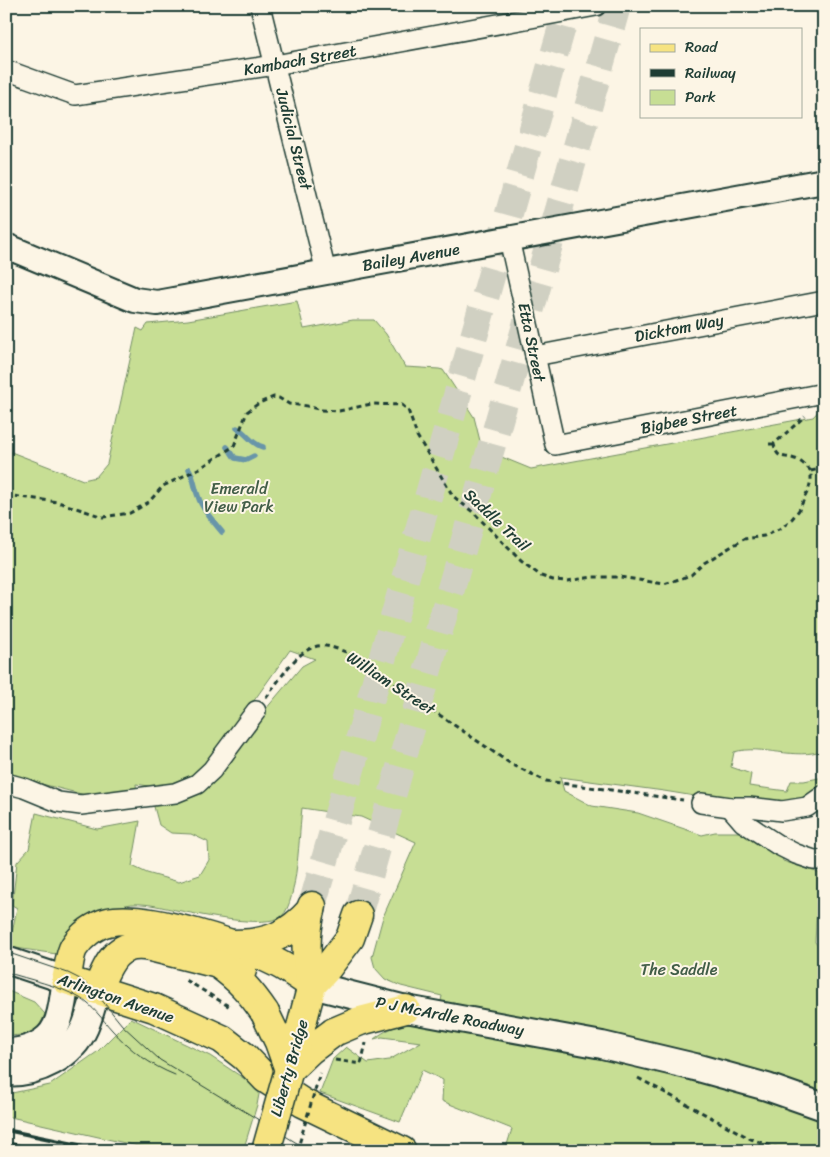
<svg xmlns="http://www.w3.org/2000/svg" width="830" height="1157" viewBox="0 0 830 1157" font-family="Sriracha,sans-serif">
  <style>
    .green { fill: #c7de94; stroke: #738e64; fill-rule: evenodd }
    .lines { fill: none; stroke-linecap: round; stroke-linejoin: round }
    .stream { stroke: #6895a9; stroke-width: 5.5 }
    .trunk-tunnel { stroke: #d0d0c2; stroke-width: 28; stroke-dasharray: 28 14; stroke-linecap: butt }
    .minor-casing { stroke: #1f3d34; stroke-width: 22 }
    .tertiary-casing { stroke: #1f3d34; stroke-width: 28 }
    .secondary-casing { stroke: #1f3d34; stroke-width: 30 }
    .primary-casing { stroke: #1f3d34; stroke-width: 31 }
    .trunk-casing { stroke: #1f3d34; stroke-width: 31 }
    .path { stroke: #1f3d34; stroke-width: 3; stroke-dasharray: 5 4; stroke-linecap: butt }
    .minor { stroke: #fcf5e5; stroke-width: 19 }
    .tertiary { stroke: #fcf5e5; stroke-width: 24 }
    .secondary { stroke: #fcf5e5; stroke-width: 26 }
    .primary { stroke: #f6e381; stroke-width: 28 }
    .trunk { stroke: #f6e381; stroke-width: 28 }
    .tram { stroke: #1f3d34; stroke-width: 1 }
    .rail { stroke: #1f3d34; stroke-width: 4 }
    .trunk-bridge-casing { stroke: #1f3d34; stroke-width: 31; stroke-linecap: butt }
    .path-bridge { stroke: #1f3d34; stroke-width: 3; stroke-dasharray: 5 4; stroke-linecap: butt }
    .trunk-bridge { stroke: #f6e381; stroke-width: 28 }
    .labels { text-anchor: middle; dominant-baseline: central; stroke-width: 4; stroke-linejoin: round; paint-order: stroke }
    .street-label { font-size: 16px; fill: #1f3d34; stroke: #fcf5e5 }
    .park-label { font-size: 16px; fill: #415d47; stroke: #fcf5e5 }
  </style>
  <rect width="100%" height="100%" fill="#fcf5e5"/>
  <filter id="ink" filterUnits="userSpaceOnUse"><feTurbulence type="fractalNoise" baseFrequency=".02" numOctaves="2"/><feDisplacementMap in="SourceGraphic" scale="10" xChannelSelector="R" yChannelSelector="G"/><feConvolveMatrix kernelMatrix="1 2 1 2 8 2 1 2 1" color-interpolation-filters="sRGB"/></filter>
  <g filter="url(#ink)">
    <g class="green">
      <path d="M297,301L304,329L353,320H374L386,334L405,367L439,369L443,370L474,417L482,449L531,469L813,417L824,405V750C795,761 762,744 734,752L731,767L751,774L749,786L787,791L791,781H804L824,777V788L796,803L727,797L713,799L664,791L560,777L564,791L592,806L638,813L702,835L715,832H739L782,857L783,861L819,873L815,942L824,954V1151H505L512,1129L442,1101L443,1080L422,1070L400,1122L320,1093L333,1059L346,1047L368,1063L389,1060L421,1042L382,1037L374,1039C396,1022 410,1023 436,1025L442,996L401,986L385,979L375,968L372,957L383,917L416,842L361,817L302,808C299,832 298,901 282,916C267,929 201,915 181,911C163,908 143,901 125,905L122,921L70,956L9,947L17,908L12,905L17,862L29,849L36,813L97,829L140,821L132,866L147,873L179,882L200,875L209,860L208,842L191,834L171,833L159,825L153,803L155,787L136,784L137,795L105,800L6,775V762L11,734L6,731V450L83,480L96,477L107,464L137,328L143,331L148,324L188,320ZM290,650L315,659L302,666L260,716L253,702Z"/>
      <path d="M6,990L34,1002L45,1014C38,1033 26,1037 6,1035Z"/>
      <polygon points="131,1018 210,1056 260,1089 257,1105 243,1151 160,1151 6,1116 6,1091 12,1093 50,1085 97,1052"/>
    </g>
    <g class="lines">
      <g class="stream">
        <path d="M237,428C247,433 251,444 263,447"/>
        <polyline points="227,447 228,448"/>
        <polyline points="231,452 235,458 246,460 254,456"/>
        <path d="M189,469C194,477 194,486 198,496C202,509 213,521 222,532"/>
      </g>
      <g class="trunk-tunnel">
        <polyline points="313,902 568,6"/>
        <polyline points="358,915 617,6"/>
      </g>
      <g class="minor-casing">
        <g id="minor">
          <polyline points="260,6 326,272"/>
          <polyline points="6,70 75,95 275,65 596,6"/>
          <polyline points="509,239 555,445 824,393"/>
          <polyline points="535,356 824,301"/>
          <polyline points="6,783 24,788 58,802 81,805 175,793 197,784 212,770 256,711"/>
          <polyline points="701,803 730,807 749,807 782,811 807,807 824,795"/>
          <polyline points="730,807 743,822 778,845 796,854 814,860 824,860"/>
        </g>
      </g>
      <g class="tertiary-casing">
        <polyline id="tertiary" points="6,246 135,300 157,303 824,181"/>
      </g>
      <g class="secondary-casing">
        <g id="secondary">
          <path d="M6,960L66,980C63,995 63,1012 56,1026C48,1044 25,1052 6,1052"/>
          <polyline points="312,985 406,1009 602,1045 695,1067 767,1087 824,1107"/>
          <path d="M6,1073C38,1073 72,1057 85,1027C90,1015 93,1002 97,990"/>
        </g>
      </g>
      <g class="primary-casing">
        <g id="primary">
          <path d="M312,985C301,978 289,969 277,963C242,945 145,913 108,922C95,925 81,936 74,947C69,955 69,970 66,980L154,1008L222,1039L245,1057L266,1079L303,1103L402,1151"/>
          <path d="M97,990C108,964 116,940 150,947L242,970"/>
        </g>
      </g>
      <g class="trunk-casing">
        <g id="trunk">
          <path d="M233,944C267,944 288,936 311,910"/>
          <path d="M218,964C240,980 250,991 265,1013"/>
          <path d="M312,985C304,958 305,933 312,906"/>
          <polyline points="301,1027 312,985 325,971 350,938 358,915"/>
          <polyline points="334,1032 360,1021 406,1009"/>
        </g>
      </g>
      <g class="path">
        <polyline points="769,444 774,444"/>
        <polyline points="811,471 824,468"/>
        <path d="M6,495L58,502L103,517L130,513L149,502L163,486L202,467L234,446L247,412L259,403L274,397L279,398L289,404L307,406L321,410L339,411L371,404L402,405L408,410L417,436L453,496L474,513L521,561L541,576L553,580L567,581L593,577H620L664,584L691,575L704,563L744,539L764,536L781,528L791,520L799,510L809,488L811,480V471C806,466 801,461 795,459C783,455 777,460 774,444L805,416"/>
        <path d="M266,698C280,680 300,642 326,646C334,647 342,651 349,653L511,764L546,781L683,800"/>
        <polyline points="186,980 230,1007"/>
        <polyline points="335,1060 361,1064 366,1043"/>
        <polyline points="638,1078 751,1139 785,1151"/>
      </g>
      <use href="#minor" class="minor"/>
      <use href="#tertiary" class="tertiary"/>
      <use href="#secondary" class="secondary"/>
      <use href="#primary" class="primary"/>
      <use href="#trunk" class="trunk"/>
      <g class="tram">
        <polyline points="6,952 68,973 80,979 96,993 122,1025 160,1060 310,1151"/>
        <path d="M6,972C30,980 58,985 80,998C93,1006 102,1019 112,1030C130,1050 150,1065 175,1075"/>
      </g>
      <g class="rail">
        <polyline points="6,1130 108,1151"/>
        <polyline points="6,1143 42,1151"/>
      </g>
      <g class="trunk-bridge-casing">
        <g id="trunk-bridge">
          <polyline points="265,1013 279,1042 289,1070"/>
          <polyline points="289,1070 310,1050 334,1032"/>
          <polyline points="266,1151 301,1027"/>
        </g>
      </g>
      <polyline class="path-bridge" points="297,1151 320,1073"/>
      <use href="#trunk-bridge" class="trunk-bridge"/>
    </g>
  </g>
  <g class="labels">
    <g class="street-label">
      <text transform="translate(300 60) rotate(-10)">Kambach Street</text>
      <text transform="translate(294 139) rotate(76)">Judicial Street</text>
      <text transform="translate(411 257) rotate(-10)">Bailey Avenue</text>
      <text transform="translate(679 328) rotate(-11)">Dicktom Way</text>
      <text transform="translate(532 342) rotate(78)">Etta Street</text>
      <text transform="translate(689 419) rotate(-11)">Bigbee Street</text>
      <text transform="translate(497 520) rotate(43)">Saddle Trail</text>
      <text transform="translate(391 683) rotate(33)">William Street</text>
      <text transform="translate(116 998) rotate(19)">Arlington Avenue</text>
      <text transform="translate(450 1016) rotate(11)">P J McArdle Roadway</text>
      <text transform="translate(289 1068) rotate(-74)">Liberty Bridge</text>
    </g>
    <g class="park-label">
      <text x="239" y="488">Emerald<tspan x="239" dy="18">View Park</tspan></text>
      <text x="679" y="969">The Saddle</text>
    </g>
  </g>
  <rect width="830" height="1157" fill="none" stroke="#fcf5e5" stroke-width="25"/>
  <rect x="12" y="12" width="805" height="1132" fill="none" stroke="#1f3d34" stroke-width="2" filter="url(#ink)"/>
  <rect x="640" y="28" width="162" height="90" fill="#fcf5e5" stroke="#a4ab9e"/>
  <rect x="650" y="44" width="25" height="8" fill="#f6e381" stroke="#a4ab9e"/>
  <text x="685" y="52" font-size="15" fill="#1f3d34">Road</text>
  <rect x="650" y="69" width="25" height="8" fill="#1f3d34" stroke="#a4ab9e"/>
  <text x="685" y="78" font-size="15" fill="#1f3d34">Railway</text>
  <rect x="650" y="90" width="25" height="15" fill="#c7de94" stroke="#a4ab9e"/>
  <text x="685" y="102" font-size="15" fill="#1f3d34">Park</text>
</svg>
